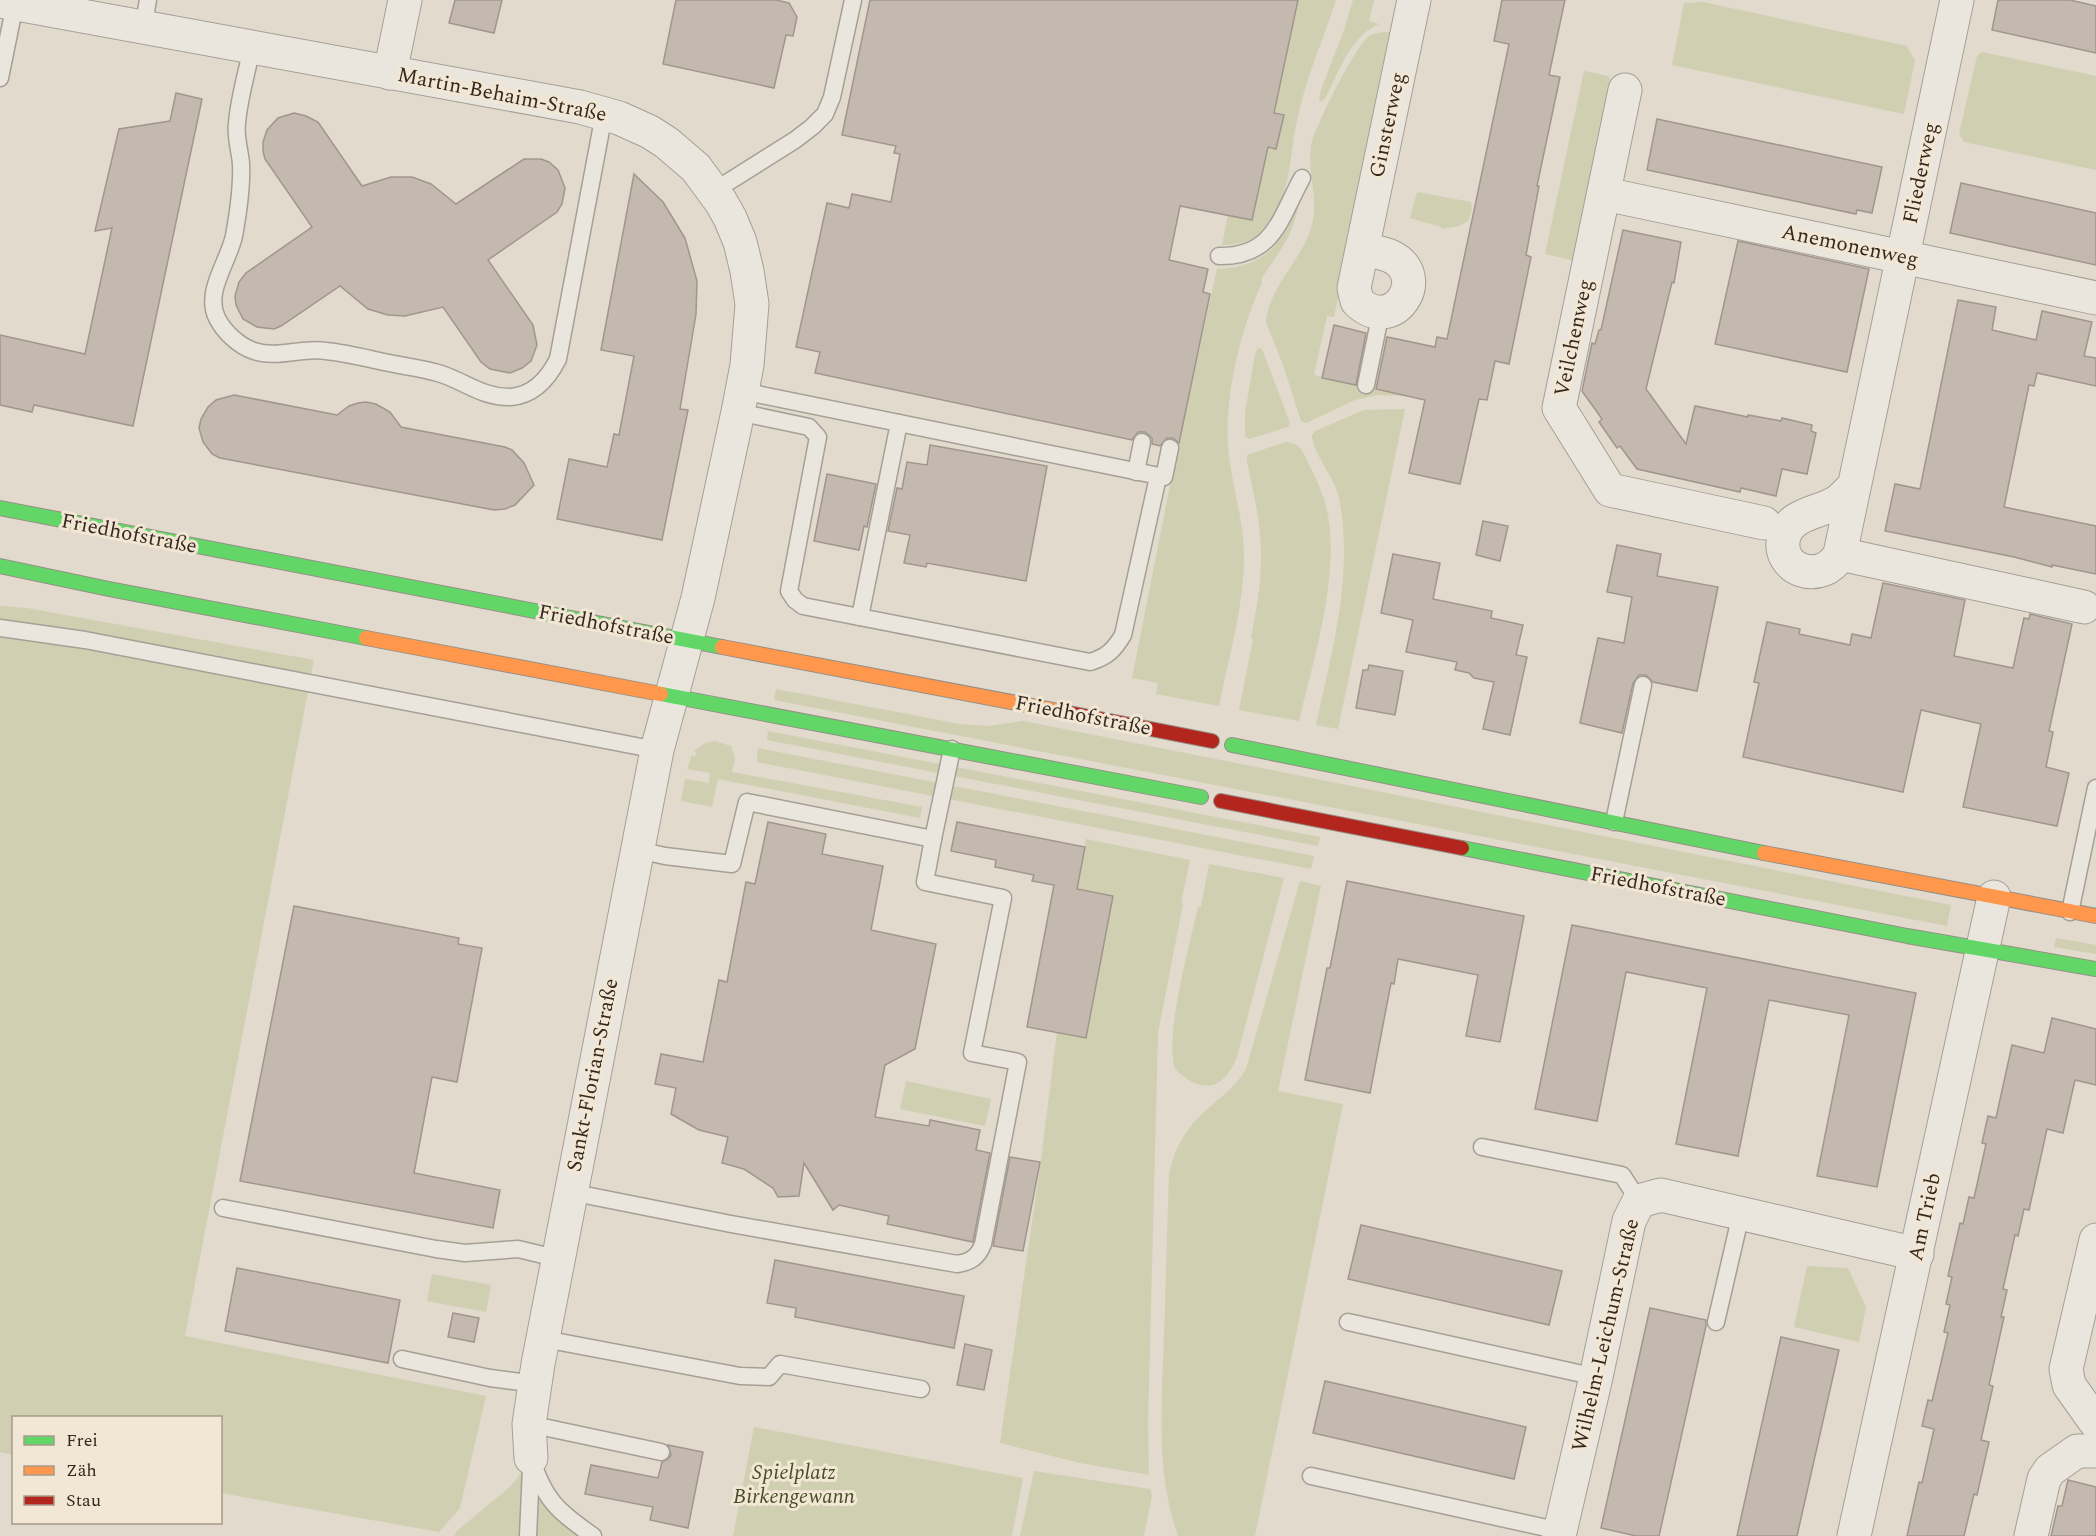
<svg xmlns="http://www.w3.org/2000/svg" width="2096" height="1536" viewBox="0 0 2096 1536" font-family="Spectral,serif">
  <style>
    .green { fill: #d0cfb1 }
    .building { fill: #c4b9ae; stroke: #a1968d; stroke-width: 1.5 }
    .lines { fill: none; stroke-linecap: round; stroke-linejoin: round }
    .lane-casing { stroke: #a69f96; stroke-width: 19 }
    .street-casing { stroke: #a69f96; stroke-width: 35 }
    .fast-casing { stroke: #968f86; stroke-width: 16 }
    .slow-casing { stroke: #968f86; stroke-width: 16 }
    .jam-casing { stroke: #968f86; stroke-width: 16 }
    .lane { stroke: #eae6de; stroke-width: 16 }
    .street { stroke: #eae6de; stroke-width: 33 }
    .fast { stroke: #63d668; stroke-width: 14 }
    .slow { stroke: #ff974d; stroke-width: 14 }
    .jam { stroke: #b3261e; stroke-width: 14 }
    .labels { text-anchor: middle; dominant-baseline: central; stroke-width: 6; stroke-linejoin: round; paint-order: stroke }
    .street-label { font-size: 21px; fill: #34281f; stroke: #f2e7d4 }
    .park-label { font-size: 21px; font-style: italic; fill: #464e28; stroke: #f2e7d4 }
  </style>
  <rect width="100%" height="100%" fill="#e1dacd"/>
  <g class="green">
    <path d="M1298,0H1336C1326,32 1312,63 1303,96C1300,109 1296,122 1294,136C1288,182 1282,247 1222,245L1228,215L1252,220L1268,147L1276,149L1284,116L1274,113Z"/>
    <path d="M1353,0H1374L1369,21L1379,24C1350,36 1339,72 1325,99L1321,102L1319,100L1321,90L1344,30Z"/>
    <polygon points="1703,2 1907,46 1915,61 1904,114 1672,65 1684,3"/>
    <path d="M1385,32H1394L1334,317L1327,316L1314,375L1407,396L1377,395L1355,400L1306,423L1301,421L1283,365L1266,322C1268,289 1302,259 1311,228C1320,201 1307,173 1311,146C1314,128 1354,49 1368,37C1373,33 1378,33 1385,32Z"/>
    <polygon points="1982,52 2096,76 2096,170 1964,142 1959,134 1977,56"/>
    <polygon points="1584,71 1608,76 1616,88 1580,262 1545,254"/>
    <polygon points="1417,192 1471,202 1472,210 1468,221 1459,226 1442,229 1441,227 1410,218"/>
    <path d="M1296,207L1298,208C1291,241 1277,253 1261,280L1262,283C1240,329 1222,405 1229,456C1233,490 1244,521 1244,555C1244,607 1229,656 1219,706L1156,694L1158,683L1132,678L1177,450L1217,269C1260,268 1283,246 1296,207Z"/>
    <polygon points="1258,348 1262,349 1290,423 1288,427 1249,439 1245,436 1245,413 1255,354"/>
    <path d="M1405,409L1338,729L1316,725C1332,651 1354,574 1339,498C1335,477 1312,453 1312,435L1315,431L1364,410Z"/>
    <path d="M1285,442C1300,442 1304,453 1309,465C1315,476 1320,487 1324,499C1344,564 1314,657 1299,721L1239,710L1253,639L1251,638C1256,612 1261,585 1261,559C1262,526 1253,492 1247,461V455Z"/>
    <polygon points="0,606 27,608 314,660 185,1336 486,1396 460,1508 439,1532 221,1493 220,1418 14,1418 13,1455 0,1452"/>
    <polygon points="776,689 960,724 988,726 1024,721 1951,905 1947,926 774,700"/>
    <polygon points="768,731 1320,837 1318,846 767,740"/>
    <polygon points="715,741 731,746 735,758 732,772 922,807 920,818 718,779 712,807 681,801 685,779 709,783 710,773 687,769 692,755 694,757 697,753 694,751 705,743"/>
    <polygon points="758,748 1314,856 1311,869 757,762"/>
    <polygon points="1086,839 1190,860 1181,903 1183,904 1158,1033 1148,1423 1149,1475 1080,1463 1000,1443 1041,1160 1057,1032 1086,1037 1113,896 1077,889"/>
    <path d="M1209,864L1284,878L1237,1057C1223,1092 1201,1094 1175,1069C1164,1037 1190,943 1198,907H1201Z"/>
    <path d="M1300,881L1321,886L1278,1091L1343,1104L1255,1536H1178C1155,1472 1162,1402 1164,1335C1166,1282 1167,1228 1169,1174C1173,1153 1184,1131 1200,1116C1216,1100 1235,1089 1246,1069Z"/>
    <polygon points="2056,938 2096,945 2096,954 2054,947"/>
    <polygon points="906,1081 991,1099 985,1126 900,1109"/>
    <polygon points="1807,1266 1848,1268 1866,1307 1859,1342 1794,1327"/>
    <polygon points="432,1274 491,1285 486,1312 427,1301"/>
    <polygon points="754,1427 1023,1478 1012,1536 733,1536"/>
    <path d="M527,1471C542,1506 550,1514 580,1536H454L458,1530L510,1487L521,1473Z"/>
    <polygon points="1034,1471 1150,1489 1152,1495 1144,1536 1020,1536"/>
  </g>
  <g class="building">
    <polygon points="455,0 502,0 494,33 449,23"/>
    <polygon points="676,0 776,0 789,3 797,17 793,36 786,35 774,88 663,64"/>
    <polygon points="870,0 1298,0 1274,113 1284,115 1276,149 1268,147 1252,220 1180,206 1169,260 1208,269 1203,292 1210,294 1179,443 1173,438 1167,438 1160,446 1152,444 1152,438 1145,432 1138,432 1132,440 815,373 820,352 796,347 827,203 849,208 852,194 891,202 900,154 894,153 896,146 842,135"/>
    <polygon points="1502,0 1565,0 1549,75 1560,77 1537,186 1539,186 1526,255 1531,257 1509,364 1495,361 1487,400 1479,399 1460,484 1409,473 1425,400 1376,389 1387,337 1435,347 1437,337 1447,339 1509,44 1494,41"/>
    <polygon points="1998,0 2070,0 2096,6 2096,53 1992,30"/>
    <polygon points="176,93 202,99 133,426 34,405 32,412 0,405 0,335 85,354 112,228 95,231 119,129 170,121"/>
    <polygon points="294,113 306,116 318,122 362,186 391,177 412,177 431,184 456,204 524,159 541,159 549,162 558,170 565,188 562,204 557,212 488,260 533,325 537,345 531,361 522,368 510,373 490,369 481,362 443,307 405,316 388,315 368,309 340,286 281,326 274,329 257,327 243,319 236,305 235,296 239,282 246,273 312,227 265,159 263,151 263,142 267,130 278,118"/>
    <polygon points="1657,119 1882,167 1872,213 1857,210 1856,214 1647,170"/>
    <polygon points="634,174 663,202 685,238 697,281 696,314 680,409 688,410 662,540 557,519 569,459 607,467 614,434 619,435 634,356 601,350"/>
    <polygon points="1961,183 2096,213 2096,265 1950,233"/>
    <polygon points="1623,230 1681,242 1674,283 1672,282 1646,389 1686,444 1695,406 1748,417 1748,415 1781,421 1782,418 1812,425 1811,431 1816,433 1807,474 1782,469 1776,496 1741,488 1740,492 1637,469 1620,446 1617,448 1599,422 1602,419 1582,391 1592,343 1595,344 1599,330 1601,330"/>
    <polygon points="1738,241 1869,269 1847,372 1715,344"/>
    <polygon points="1958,300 1996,307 1992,330 2036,340 2042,311 2092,322 2084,356 2096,358 2096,386 2037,373 2034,386 2029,385 2004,507 2096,526 2096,574 2052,565 2052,567 2014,557 1885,531 1895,484 1920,489"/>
    <polygon points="1334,325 1366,333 1356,385 1322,378"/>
    <polygon points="234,395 337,415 349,406 358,403 366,402 376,404 390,412 401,427 505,447 512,450 524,463 534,485 515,505 505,509 494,510 220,458 212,454 203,442 199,428 201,419 208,407 216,400"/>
    <polygon points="930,445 1047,466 1026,581 927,563 926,567 904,563 910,535 888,531 897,488 902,489 907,462 927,465"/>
    <polygon points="827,474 876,484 867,527 864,526 859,550 814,541"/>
    <polygon points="1483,521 1508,526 1500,561 1476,555"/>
    <polygon points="1617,545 1661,554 1657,576 1718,587 1697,691 1653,682 1646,675 1639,675 1633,683 1622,733 1580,723 1598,638 1624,643 1632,597 1607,592"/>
    <polygon points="1393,554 1440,563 1433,599 1492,611 1491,618 1523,625 1516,655 1527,657 1510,735 1483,729 1494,682 1474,678 1469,673 1455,670 1457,662 1406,652 1413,620 1381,613"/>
    <polygon points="1883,583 1965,600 1954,656 2013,668 2024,618 2029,619 2030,614 2072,624 2049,731 2053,732 2046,767 2069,773 2057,826 1963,807 1981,724 1921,710 1903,792 1743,757 1759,683 1754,682 1767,622 1800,629 1799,634 1850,645 1852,634 1871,638"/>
    <polygon points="1369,665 1403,671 1395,715 1356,708 1363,670 1368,670"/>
    <polygon points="768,822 826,834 822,854 883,866 871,930 936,944 915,1049 885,1065 875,1117 929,1126 930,1120 980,1130 976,1150 990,1153 973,1242 887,1224 889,1216 839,1205 833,1210 804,1163 799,1196 778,1197 773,1188 744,1169 722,1163 728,1137 699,1130 671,1114 676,1088 655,1084 661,1054 703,1062 719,980 727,982 746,882 755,884"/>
    <polygon points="957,822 1085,847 1077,889 1113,896 1086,1038 1027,1027 1054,885 1032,881 1034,875 995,867 996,860 951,851"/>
    <polygon points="1347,881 1524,916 1500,1042 1466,1036 1478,975 1398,959 1394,984 1391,983 1370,1093 1305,1080 1327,968 1330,968"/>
    <polygon points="294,906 459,938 458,944 482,948 457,1082 432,1077 414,1173 500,1190 493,1228 240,1181"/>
    <polygon points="1572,925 1916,993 1877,1187 1817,1176 1849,1015 1769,1000 1738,1156 1676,1144 1707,988 1626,972 1597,1121 1535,1109"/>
    <polygon points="2052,1018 2096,1029 2096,1085 2075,1080 2063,1133 2047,1129 2029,1210 2024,1209 2018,1236 2015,1235 2003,1289 2007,1290 2001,1317 2004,1317 1989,1385 1993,1386 1981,1440 1989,1442 1977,1495 1974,1494 1964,1536 1907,1536 1919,1482 1922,1483 1934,1429 1922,1426 1928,1400 1932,1401 1948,1333 1944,1332 1950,1305 1946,1304 1952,1277 1948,1276 1960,1223 1963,1224 1969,1197 1974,1198 1986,1144 1982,1143 1988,1116 1996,1118 2012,1045 2044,1053"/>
    <polygon points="1010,1157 1040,1162 1023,1251 993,1246"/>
    <polygon points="1361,1225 1562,1271 1549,1325 1348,1279"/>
    <polygon points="775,1260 964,1296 954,1348 795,1317 796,1308 767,1303"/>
    <polygon points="237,1268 400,1300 388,1363 225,1331"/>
    <polygon points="1650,1308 1706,1320 1706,1326 1659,1536 1636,1536 1601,1528"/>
    <polygon points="453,1313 479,1318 474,1342 448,1337"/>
    <polygon points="1781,1337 1839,1350 1797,1536 1737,1536"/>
    <polygon points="965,1344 992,1350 984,1390 957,1385"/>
    <polygon points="1325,1381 1526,1427 1514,1479 1313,1433"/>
    <polygon points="668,1445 703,1452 688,1528 650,1520 653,1507 585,1494 591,1465 658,1478 662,1462 668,1459 671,1455"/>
    <polygon points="2068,1480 2096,1487 2096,1536 2051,1536 2058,1506 2062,1506"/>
  </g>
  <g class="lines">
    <g class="lane-casing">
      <g id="lane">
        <polyline points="143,28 148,0"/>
        <path d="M252,47C247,72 239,98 237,123C235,137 240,150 241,164C242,187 238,214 234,236C228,263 204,292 217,318C224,332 239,346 254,351C277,359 303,347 326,351C346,353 365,358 384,362C402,366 421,368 438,373C463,380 482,398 511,397C534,395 549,377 558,359L604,114"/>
        <polyline points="0,78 15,4"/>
        <polyline points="714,191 795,140 812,127 825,114 832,97 853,0"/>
        <path d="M1219,256C1274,257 1280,218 1302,178"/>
        <polyline points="1366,385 1381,312"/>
        <polyline points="742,391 1164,477 1170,448"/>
        <path d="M738,412L809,427L818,437L789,591L795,600L803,606L1090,662C1107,657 1114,650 1123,635L1158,477"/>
        <polyline points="1136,472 1142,442"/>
        <polyline points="860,617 899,423"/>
        <polyline points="0,628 85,640 657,750"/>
        <polyline points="1614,822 1643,685"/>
        <polyline points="933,839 952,749"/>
        <polyline points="2070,912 2096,788"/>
        <polyline points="1482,1147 1622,1175 1639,1201"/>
        <path d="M570,1192L731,1224L957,1264C971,1262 978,1257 983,1244L1018,1062L972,1053L1003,898L925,882L933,839L747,802L732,864L665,856L638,850"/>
        <polyline points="223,1208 436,1249 465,1253 518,1249 560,1259"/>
        <polyline points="1348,1322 1596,1377"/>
        <polyline points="1716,1322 1741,1214"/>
        <polyline points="544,1339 740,1376 769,1377 780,1364 921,1389"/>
        <polyline points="402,1359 490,1378 536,1384"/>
        <polyline points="529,1424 661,1452"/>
        <path d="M531,1458C545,1501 557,1510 593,1536"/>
        <polyline points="1311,1476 1560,1531"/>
        <polyline points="528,1536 531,1468"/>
      </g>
    </g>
    <g class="street-casing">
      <g id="street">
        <polyline points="0,1 580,107 619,118 650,132 667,143 696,168 721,202 730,218 740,242 747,271 752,304 747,365 738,412 698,598 657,750 538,1364 529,1424 531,1458"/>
        <polyline points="390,73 405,0"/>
        <polyline points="1625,90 1559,408 1610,490 1764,523"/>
        <polyline points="1605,194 2096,298"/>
        <path d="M1362,250C1371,251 1381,252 1390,256C1433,276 1393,337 1357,301L1354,288L1414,0"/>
        <path d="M1854,486C1849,491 1843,498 1837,502C1820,513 1791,513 1784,536C1775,570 1822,587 1840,554L1957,0"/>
        <polyline points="1840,554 2084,607"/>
        <polyline points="2096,1240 2066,1369 2069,1385 2096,1423"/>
        <polyline points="1559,1536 1596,1377 1629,1221 1639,1201 1661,1195 1917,1254"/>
        <polyline points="1854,1536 1994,897"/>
        <polyline points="2031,1536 2044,1479 2050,1470 2077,1451 2096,1451"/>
      </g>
    </g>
    <g class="fast-casing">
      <g id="fast">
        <polyline points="0,508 722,647"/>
        <polyline points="0,566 109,589 366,638"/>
        <polyline points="661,694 1201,797"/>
        <polyline points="1232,745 1764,853"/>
        <polyline points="1462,848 1907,936 2096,969"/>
      </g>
    </g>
    <g class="slow-casing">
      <g id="slow">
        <polyline points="366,638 661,694"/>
        <polyline points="722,647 1064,712"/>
        <polyline points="1764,853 2096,916"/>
      </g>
    </g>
    <g class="jam-casing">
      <g id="jam">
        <polyline points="1064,712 1212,741"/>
        <polyline points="1221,801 1462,848"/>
      </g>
    </g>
    <use href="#lane" class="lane"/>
    <use href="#street" class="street"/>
    <use href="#fast" class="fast"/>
    <use href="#slow" class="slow"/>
    <use href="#jam" class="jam"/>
  </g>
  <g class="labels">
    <g class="street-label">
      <text transform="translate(502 95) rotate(11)">Martin-Behaim-Straße</text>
      <text transform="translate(1388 125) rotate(-78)">Ginsterweg</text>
      <text transform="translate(1921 173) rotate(-78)">Fliederweg</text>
      <text transform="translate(1850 246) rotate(12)">Anemonenweg</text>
      <text transform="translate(1574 338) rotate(-78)">Veilchenweg</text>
      <text transform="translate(129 534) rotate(11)">Friedhofstraße</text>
      <text transform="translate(606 625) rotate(11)">Friedhofstraße</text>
      <text transform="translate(1083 716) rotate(11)">Friedhofstraße</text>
      <text transform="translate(1658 887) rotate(11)">Friedhofstraße</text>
      <text transform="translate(593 1075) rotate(-79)">Sankt-Florian-Straße</text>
      <text transform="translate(1925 1217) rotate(-78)">Am Trieb</text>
      <text transform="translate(1606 1335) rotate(-77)">Wilhelm-Leichum-Straße</text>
    </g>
    <g class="park-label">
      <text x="794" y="1473">Spielplatz<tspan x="794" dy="24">Birkengewann</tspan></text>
    </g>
  </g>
  <rect x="12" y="1416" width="210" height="108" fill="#f2e7d4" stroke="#a69b8c" stroke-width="1.5"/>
  <rect x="24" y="1436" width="30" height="9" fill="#63d668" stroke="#a69b8c" stroke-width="1.5"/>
  <text x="66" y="1446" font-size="18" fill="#34281f">Frei</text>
  <rect x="24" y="1466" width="30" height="9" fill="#ff974d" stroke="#a69b8c" stroke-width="1.5"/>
  <text x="66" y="1476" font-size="18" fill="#34281f">Zäh</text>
  <rect x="24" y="1496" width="30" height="9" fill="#b3261e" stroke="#a69b8c" stroke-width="1.5"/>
  <text x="66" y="1506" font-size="18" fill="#34281f">Stau</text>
</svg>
